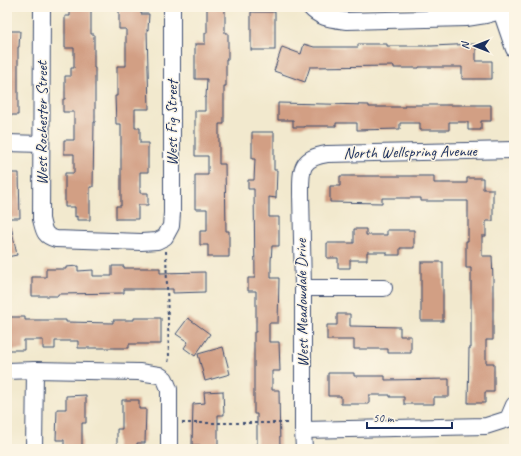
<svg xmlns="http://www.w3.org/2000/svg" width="521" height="456" viewBox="0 0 521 456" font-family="Caveat,sans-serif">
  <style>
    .building { fill: #d29f84 }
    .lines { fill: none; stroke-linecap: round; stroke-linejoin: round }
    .minor-casing { stroke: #3b4b6f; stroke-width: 18 }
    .path { stroke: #3b4b6f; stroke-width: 2; stroke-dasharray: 3 3; stroke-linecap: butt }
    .minor { stroke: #fff; stroke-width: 16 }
    .labels { text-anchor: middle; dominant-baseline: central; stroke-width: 3; stroke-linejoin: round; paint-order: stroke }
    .street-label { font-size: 16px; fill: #1b2f5e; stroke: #fcf5e5 }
  </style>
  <rect width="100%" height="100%" fill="#fcf5e5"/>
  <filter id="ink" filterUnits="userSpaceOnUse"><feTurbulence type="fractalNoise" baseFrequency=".025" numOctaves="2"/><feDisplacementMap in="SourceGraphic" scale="8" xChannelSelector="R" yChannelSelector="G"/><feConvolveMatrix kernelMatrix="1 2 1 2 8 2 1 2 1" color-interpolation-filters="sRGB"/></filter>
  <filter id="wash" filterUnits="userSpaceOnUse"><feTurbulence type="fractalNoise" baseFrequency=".012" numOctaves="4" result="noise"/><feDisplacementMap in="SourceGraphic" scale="16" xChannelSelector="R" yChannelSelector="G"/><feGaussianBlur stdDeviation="0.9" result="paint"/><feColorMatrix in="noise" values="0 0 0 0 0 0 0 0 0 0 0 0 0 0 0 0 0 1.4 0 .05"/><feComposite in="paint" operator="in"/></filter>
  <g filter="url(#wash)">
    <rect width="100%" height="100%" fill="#f2e9ce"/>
    <g id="blocks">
      <g class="building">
        <polygon points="70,7 91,7 91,34 94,34 94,68 95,68 95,122 94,122 93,187 90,187 90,220 77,220 77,216 75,217 75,207 65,207 65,173 74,173 74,154 64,154 64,140 74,140 74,112 63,112 63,99 65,99 65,76 71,76 71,68 74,68 74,48 65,48 65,16 70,16"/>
        <polygon points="119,7 141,7 141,14 149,14 148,30 147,29 149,109 135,109 135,128 140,128 140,143 148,143 148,172 140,172 140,193 148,193 148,205 138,205 138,219 116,219 116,206 121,206 121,124 116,124 115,96 117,96 117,66 126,66 126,29 119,29"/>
        <polygon points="207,7 225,7 225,33 228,33 228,59 226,59 226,86 224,86 224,124 219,124 219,164 225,164 226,231 229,231 229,257 208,257 208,245 200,245 200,231 207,231 207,209 195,209 195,175 208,175 208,156 195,156 195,111 205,111 205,97 206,97 207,79 195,79 195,44 205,44 205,33 207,33"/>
        <rect x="251" y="12" width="24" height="38"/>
        <polygon points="7,31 20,31 19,47 18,47 18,115 7,115"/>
        <polygon points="304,44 314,47 358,47 358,44 387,44 387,46 432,46 476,44 476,61 492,61 492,79 462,79 462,67 419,67 419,68 394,68 394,66 310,67 305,82 274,71 282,47 301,54"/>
        <polygon points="278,103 369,105 369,107 405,107 405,105 491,105 491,121 481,121 481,130 468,130 468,122 449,122 449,130 420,130 420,123 400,123 400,129 357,130 357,123 336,123 336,126 305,126 305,127 293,127 293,120 278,120"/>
        <polygon points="252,132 274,132 274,170 277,170 276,198 269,197 269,217 279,217 279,246 272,246 271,261 271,278 279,278 278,323 269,323 269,342 279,342 280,371 272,371 272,390 279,390 280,449 257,449 257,414 254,414 254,332 256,332 256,291 248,291 248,278 255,278 254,189 248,189 248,180 254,180 255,159 252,159"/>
        <polygon points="7,173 19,173 20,218 7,218"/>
        <polygon points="340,176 434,176 434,183 467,183 467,178 483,178 483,189 493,189 493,221 486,221 486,236 482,236 482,256 492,256 493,279 493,340 486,340 486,363 494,363 494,392 485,392 485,403 468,403 469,348 471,348 471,268 466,268 466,241 468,241 468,201 421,201 421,198 382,198 382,203 330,202 330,186 340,186"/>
        <polygon points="11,226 17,255 7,257 7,227"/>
        <polygon points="354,229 366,229 366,235 387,235 387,230 414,230 414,248 400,248 400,255 387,255 387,252 367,252 367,260 350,260 350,268 338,268 338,258 327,258 327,243 354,243"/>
        <rect x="421" y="262" width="22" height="59"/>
        <polygon points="78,266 78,271 93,270 93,276 112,276 112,266 124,266 124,268 160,268 160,273 205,272 205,292 173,293 173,289 124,289 124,293 58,294 58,296 32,296 32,277 46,277 46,269 66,269 66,267"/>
        <polygon points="337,314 350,314 350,326 400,327 400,336 411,336 411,353 388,353 388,349 354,349 354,340 327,340 327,325 337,325"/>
        <polygon points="9,317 25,317 25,320 66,320 66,322 113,323 113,320 134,320 134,318 161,318 161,344 129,344 129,348 78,348 78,341 55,341 55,349 43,349 43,340 24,340 24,350 9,350"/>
        <polygon points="188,318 210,334 195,356 184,348 188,342 176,334"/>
        <polygon points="223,347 230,374 205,381 198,354"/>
        <polygon points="328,373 354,373 354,376 385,376 385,380 449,379 449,397 434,397 434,404 404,404 404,397 390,397 390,395 369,395 369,404 341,404 341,396 328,396"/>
        <polygon points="223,391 224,415 218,415 218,449 200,449 200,445 192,445 193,404 205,403 204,392"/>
        <polygon points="86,395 86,423 82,423 82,449 64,449 64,440 56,440 57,409 66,409 66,396"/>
        <polygon points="122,400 139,400 139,409 146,409 145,443 137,443 137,449 117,449 117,429 122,429"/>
      </g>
    </g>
  </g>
  <g filter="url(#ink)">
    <use href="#blocks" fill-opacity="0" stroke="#3b4b6f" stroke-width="1"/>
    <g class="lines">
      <g class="minor-casing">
        <g id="minor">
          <path d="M42,7L41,219C44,231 44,236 56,239L141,242L157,241L165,237L171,226L172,213V7"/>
          <path d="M310,7C320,19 333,19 347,21L466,18C481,16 495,14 509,7"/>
          <polyline points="501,11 514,49"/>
          <polyline points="7,143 41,144"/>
          <polyline points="303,288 384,288"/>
          <polyline points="7,371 35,370 139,372 159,375 165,379 169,389 169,449"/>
          <polyline points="303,430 486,426 508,419 514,405"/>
          <polyline points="34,449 35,370"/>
          <path d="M304,449L303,430V288L301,193C301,170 300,158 327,154L514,150"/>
        </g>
      </g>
      <g class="path">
        <polyline points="166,251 169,357 168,364"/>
        <polyline points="182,423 289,423"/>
      </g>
      <use href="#minor" class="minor"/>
    </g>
  </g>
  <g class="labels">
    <g class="street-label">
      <text transform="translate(42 123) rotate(-90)">West Rochester Street</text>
      <text transform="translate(172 123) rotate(-90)">West Fig Street</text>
      <text transform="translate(410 152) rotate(-1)">North Wellspring Avenue</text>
      <text transform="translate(302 303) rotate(-91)">West Meadowdale Drive</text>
    </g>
  </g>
  <rect width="521" height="456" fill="none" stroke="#fcf5e5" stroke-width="24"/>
  <g transform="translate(475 46) rotate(270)" stroke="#fcf5e5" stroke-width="3" paint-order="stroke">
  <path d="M0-3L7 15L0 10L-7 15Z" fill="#1b2f5e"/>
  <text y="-6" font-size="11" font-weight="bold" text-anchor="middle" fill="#1b2f5e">N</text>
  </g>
  <path d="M367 422v6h85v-6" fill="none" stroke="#1b2f5e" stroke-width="2"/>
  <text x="373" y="422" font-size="12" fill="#1b2f5e" stroke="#fcf5e5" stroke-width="3" paint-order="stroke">50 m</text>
</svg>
